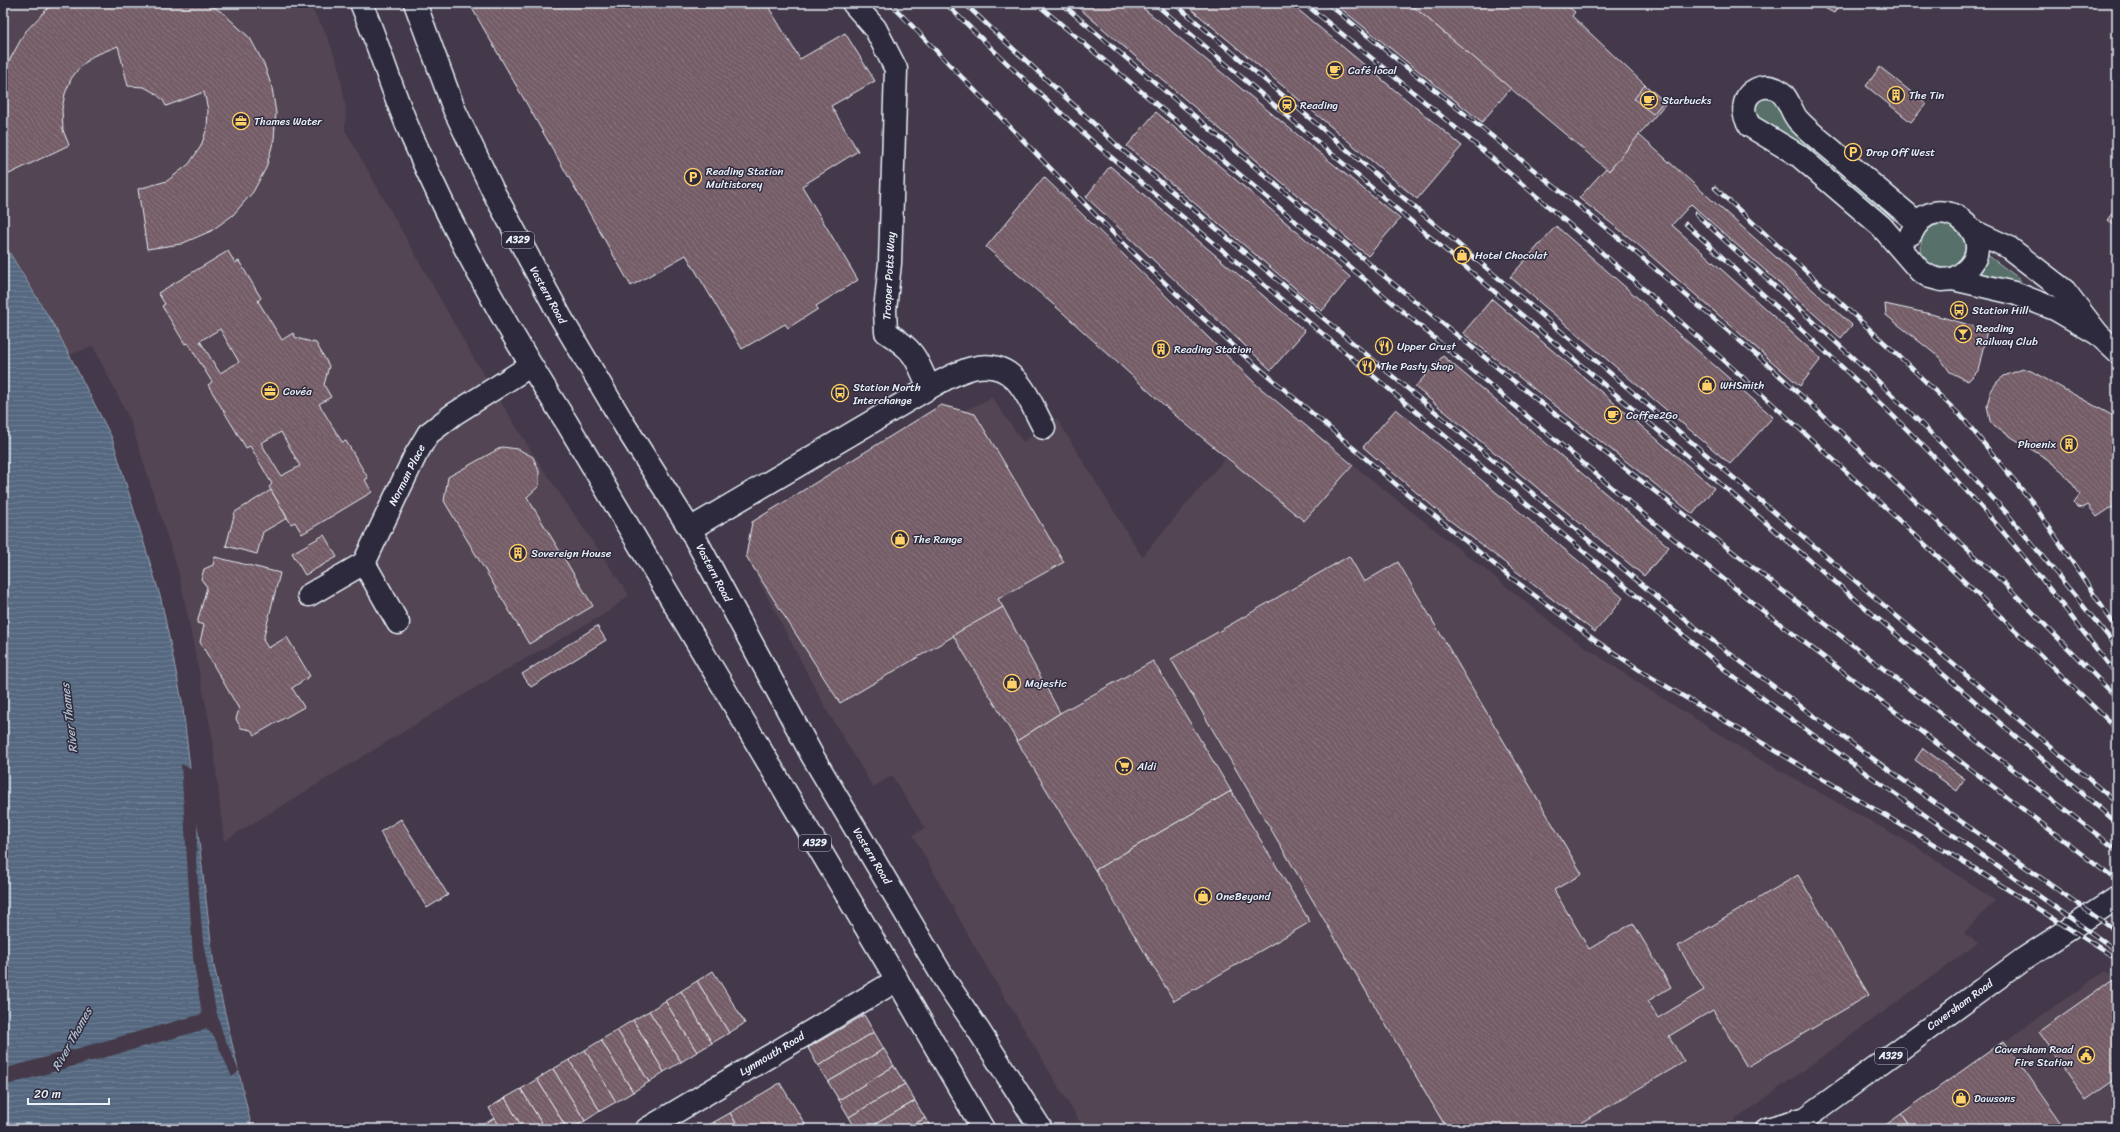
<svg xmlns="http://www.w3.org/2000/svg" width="2120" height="1132" viewBox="0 0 2120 1132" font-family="Sriracha,sans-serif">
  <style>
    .built { fill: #534453 }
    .grass { fill: #596f6a; stroke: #a0b0b1 }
    .water { fill: url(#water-rules); stroke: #909fb0 }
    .pier { fill: #44394a }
    .building { fill: url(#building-back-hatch); stroke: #e8f1f8; fill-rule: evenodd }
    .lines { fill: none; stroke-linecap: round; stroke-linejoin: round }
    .minor-casing { stroke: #e8f1f8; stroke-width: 25 }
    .primary-casing { stroke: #e8f1f8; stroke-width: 25 }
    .minor { stroke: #2f2a3d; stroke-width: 22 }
    .primary { stroke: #2f2a3d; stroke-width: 22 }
    .rail-casing { stroke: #e8f1f8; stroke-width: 4.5 }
    .rail { stroke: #2f2a3d; stroke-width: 3; stroke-dasharray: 9; stroke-linecap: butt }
    .labels { text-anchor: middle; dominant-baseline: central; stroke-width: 3; stroke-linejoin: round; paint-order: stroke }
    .shield { fill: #2f2a3d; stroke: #b0b5c0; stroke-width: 1 }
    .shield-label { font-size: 10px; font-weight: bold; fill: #e8f1f8 }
    .poi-label { font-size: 11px; fill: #e8f1f8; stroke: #2f2a3d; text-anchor: start }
    .street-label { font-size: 11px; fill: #e8f1f8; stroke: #2f2a3d }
    .water-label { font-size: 12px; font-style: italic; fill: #adbac8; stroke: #2f2a3d }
  </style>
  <defs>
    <pattern id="water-rules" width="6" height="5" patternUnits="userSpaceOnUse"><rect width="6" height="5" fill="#556880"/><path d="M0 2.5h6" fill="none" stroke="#6d7e93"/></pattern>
    <pattern id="building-back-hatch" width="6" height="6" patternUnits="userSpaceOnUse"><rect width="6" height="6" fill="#755d68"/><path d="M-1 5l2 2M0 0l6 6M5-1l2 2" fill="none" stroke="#89757e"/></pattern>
  </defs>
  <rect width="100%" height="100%" fill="#44394a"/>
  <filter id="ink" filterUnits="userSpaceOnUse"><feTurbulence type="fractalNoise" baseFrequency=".025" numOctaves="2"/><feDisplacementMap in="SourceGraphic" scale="8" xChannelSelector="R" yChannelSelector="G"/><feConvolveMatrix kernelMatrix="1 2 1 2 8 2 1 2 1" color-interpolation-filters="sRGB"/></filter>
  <g filter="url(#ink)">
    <g class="built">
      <polygon points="3,3 308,3 324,29 339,67 346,110 345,130 473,357 535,457 629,595 608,612 495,676 224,841 212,735 179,574 130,420 93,346 70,355 56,329 3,242"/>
      <polygon points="992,398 1023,442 1057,419 1142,557 1226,457 1304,521 1353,465 1565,633 1643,686 1756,757 1917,847 1995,901 1964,933 1978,943 1723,1129 1084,1129 976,949 913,835 925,828 892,776 873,787 825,707 746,556 752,522 941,405 963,411"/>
      <polygon points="2105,971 2117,978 2117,1129 1880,1129"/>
    </g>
    <g class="grass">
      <polygon points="1767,98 1773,100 1896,216 1894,220 1890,222 1760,120 1755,109 1761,99"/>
      <circle cx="1943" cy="246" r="22"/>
      <polygon points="1986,254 2020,279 2020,283 1978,273"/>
    </g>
    <polygon class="water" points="3,242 56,329 112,438 161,599 182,701 214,966 252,1129 102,1129 95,1124 82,1129 3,1129"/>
    <polygon class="pier" points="181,764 192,769 198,816 196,860 203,942 216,1010 223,1034 239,1071 232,1077 214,1036 206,1029 3,1086 3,1069 202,1014 193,957"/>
    <g class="building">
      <polygon points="56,3 207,3 223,13 250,38 264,64 272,88 276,113 274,139 266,168 253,192 233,215 211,231 181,244 147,249 138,189 167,181 189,164 201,146 207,128 208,110 204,92 166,106 163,100 155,93 144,87 128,86 118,46 93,56 79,68 71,79 65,94 62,109 63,130 69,145 5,176 3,169 3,72 25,32 47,9"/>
      <polygon points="469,3 766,3 800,59 845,33 875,81 831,106 858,151 802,186 858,280 816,306 818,309 788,328 785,324 742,349 686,255 631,286"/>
      <polygon points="1073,3 1137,3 1400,219 1368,256"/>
      <polygon points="1184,3 1290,3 1462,146 1417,199"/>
      <polygon points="1334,3 1409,3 1511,88 1482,122"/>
      <polygon points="1409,3 1564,3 1575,12 1572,16 1665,104 1609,171"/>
      <polygon points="1815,3 1840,3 1834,13"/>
      <polygon points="1880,67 1926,104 1911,122 1866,86"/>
      <polygon points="1645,85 1664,101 1653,114 1634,99"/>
      <polygon points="1156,112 1350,277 1322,311 1127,146"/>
      <polygon points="1639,135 1852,325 1841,338 1691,204 1672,225 1821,359 1800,386 1635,242 1579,198 1606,168 1609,171"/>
      <polygon points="1110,166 1305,331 1271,370 1086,197"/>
      <polygon points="1044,177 1258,386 1353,465 1304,521 1176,416 1062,312 986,247"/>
      <polygon points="2117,207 2117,227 2107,220"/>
      <polygon points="1556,226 1773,417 1730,464 1510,277"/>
      <path d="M228,251L235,263L239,261L261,298L258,301L282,340L293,333L296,338L316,343L329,366L324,385L331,397L319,404L342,442L346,441L368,478L365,480L372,492L302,534L295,522L291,524L269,487L272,484L250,446L246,448L208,385L212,382L188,343L185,344L162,306L165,304L158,293ZM220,329L239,362L220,373L200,341ZM281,432L300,466L281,476L261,443Z"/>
      <polygon points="1492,299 1714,488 1693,514 1463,333"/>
      <polygon points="1885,304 1931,314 1987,330 1978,371 1968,381 1950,372 1940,358 1886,315"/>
      <polygon points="1443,356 1669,547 1644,576 1415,387"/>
      <polygon points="2023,369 2031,371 2117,418 2117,514 2112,507 2097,517 2088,505 2083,508 2077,507 2074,502 2080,494 2063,472 2047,459 1995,427 1990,421 1987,405 1991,391 1997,382 2004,376"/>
      <polygon points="941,405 975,414 1064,562 998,599 1003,607 840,703 746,556 752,522"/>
      <polygon points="1396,409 1623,598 1595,632 1444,516 1363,447"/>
      <polygon points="502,447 518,449 533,457 539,471 539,486 527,497 593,606 529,644 444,501 448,477"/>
      <polygon points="271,490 287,518 263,532 257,554 226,546 235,512"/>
      <polygon points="324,535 337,557 305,575 292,553"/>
      <polygon points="1349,556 1364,582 1398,562 1582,874 1554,890 1589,949 1633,923 1671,987 1648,1001 1658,1018 1704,990 1678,946 1798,875 1869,995 1747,1067 1713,1010 1669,1036 1684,1062 1570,1129 1447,1129 1171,659"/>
      <polygon points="215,557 280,573 263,640 268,648 287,637 310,676 292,688 304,707 255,735 251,730 241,728 236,719 239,709 200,642 204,625 197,623 207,587 201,579 204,569 213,565"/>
      <polygon points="1003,607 1060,713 1017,741 953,635"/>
      <polygon points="597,626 606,640 531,687 522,674"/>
      <polygon points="1153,661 1231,791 1095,870 1017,741 1060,713"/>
      <polygon points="1923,748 1965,779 1957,791 1915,760"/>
      <polygon points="1231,791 1310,922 1174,1001 1095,870"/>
      <polygon points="401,819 448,895 427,908 380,832"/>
      <polygon points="713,971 745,1023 729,1033 697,981"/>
      <polygon points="2113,979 2117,985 2117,1077 2086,1099 2038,1032"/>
      <polygon points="697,981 729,1033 712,1043 681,991"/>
      <polygon points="681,991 712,1043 697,1052 665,1001"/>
      <polygon points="665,1001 697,1052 681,1062 649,1011"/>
      <polygon points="649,1011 681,1062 664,1072 633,1020"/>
      <polygon points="864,1015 874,1032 818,1066 808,1048"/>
      <polygon points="633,1020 664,1072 649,1082 617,1030"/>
      <polygon points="617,1030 649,1082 633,1092 601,1040"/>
      <polygon points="874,1032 884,1049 828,1082 818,1066"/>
      <polygon points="601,1040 633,1092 616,1102 585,1050"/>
      <polygon points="2004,1041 2066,1129 1911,1129 1901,1114"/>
      <polygon points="884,1049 894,1066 839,1100 828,1082"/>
      <polygon points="585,1050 616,1102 600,1111 569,1060"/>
      <polygon points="569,1060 600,1111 585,1121 553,1069"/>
      <polygon points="894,1066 905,1084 849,1117 839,1100"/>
      <polygon points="553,1069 585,1121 571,1129 567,1129 537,1079"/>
      <polygon points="537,1079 567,1129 545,1129 521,1089"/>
      <polygon points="780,1083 808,1129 739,1129 730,1113"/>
      <polygon points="905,1084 915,1101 867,1129 856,1129 849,1117"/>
      <polygon points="521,1089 545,1129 523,1129 505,1098"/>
      <polygon points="505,1098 523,1129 501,1129 489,1108"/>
      <polygon points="915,1101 925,1118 906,1129 867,1129"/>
      <polygon points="730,1113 739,1129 718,1129 714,1122"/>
      <polygon points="1901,1114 1911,1129 1880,1129"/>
      <polygon points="494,1118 501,1129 477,1129"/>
      <polygon points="925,1118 932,1129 906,1129"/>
      <polygon points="714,1122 718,1129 702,1129"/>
    </g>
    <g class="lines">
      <g class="minor-casing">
        <g id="minor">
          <path d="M853,3L875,28L896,69L890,263L885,310L886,332C915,351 916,357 929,388"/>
          <path d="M1918,223C1889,199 1861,175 1832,150C1821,141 1808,131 1798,120C1790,111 1789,95 1776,89C1764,83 1748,90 1745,103C1743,112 1745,118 1750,126L1798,155L1881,226L1920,271L1930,277L1941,280L1953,279L2014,293L2055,309L2098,334"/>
          <polyline points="1973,231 2008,247 2065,291 2098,334 2117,352"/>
          <path d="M1911,234C1936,177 2017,246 1953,279"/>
          <path d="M690,529L929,388C954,374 988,353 1014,378C1027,390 1035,412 1044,428"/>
          <polyline points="364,563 398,623"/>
          <polyline points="309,595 364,563 415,456 428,434 454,414 530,366"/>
          <polyline points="647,1129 897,980"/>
        </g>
      </g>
      <g class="primary-casing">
        <g id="primary">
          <path d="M361,3C380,48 393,95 413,139C456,237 509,333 567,423L897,980L983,1129"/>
          <polyline points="415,3 454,109 493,191 560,316 625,426 690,529 813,757 946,982 979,1031 1041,1129"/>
          <polyline points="1767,1129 1806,1118 2025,958 2117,898"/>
        </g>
      </g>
      <use href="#minor" class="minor"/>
      <use href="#primary" class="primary"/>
      <g class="rail-casing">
        <g id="rail">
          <polyline points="890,3 1116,236 1187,304 1246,357 1405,492 1510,577 1596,641 1649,676 1974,868 2117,959"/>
          <polyline points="945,3 1014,70 1093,142 1735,678 1867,774 2117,951"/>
          <path d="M964,3L1120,148L1659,599C1808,716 1963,822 2117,932"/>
          <polyline points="1036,3 1659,527 1762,610 2117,881"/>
          <polyline points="1061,3 1379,272 1541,403 2117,850"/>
          <polyline points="1154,3 1647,421 2117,823"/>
          <polyline points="1174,3 2117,803"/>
          <path d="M1304,3C1510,169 1710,344 1903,524C1976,591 2046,661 2117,729"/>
          <polyline points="1327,3 1627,245 1767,364 2001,580 2117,698"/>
          <polyline points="1715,188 1900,357 1961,416 2033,503 2117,629"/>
          <polyline points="1696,214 1876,379 1948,450 2005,511 2117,647"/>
          <path d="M1686,224C1787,317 1891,407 1983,509C2030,561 2073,620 2117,675"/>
        </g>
      </g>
      <use href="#rail" class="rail"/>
    </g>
  </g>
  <defs>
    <g id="cafe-ring" transform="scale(0.9)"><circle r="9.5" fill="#2f2a3d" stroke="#ffd166" stroke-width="1.5"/><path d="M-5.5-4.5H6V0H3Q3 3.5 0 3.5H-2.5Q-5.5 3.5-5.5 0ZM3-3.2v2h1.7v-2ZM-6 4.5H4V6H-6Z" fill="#ffd166"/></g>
    <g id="building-ring" transform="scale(0.9)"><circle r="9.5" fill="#2f2a3d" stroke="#ffd166" stroke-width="1.5"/><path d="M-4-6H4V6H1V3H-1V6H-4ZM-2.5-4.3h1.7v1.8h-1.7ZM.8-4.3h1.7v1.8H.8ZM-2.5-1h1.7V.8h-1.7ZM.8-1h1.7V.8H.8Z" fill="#ffd166"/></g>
    <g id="station-ring" transform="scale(0.9)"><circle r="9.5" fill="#2f2a3d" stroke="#ffd166" stroke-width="1.5"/><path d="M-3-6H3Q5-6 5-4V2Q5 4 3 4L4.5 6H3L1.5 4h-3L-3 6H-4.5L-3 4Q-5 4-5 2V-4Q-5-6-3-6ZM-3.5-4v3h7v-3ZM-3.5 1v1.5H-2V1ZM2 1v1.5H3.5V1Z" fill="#ffd166"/></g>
    <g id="office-ring" transform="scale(0.9)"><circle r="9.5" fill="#2f2a3d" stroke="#ffd166" stroke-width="1.5"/><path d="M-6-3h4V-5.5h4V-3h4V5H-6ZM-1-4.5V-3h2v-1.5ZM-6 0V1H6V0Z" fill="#ffd166"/></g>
    <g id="parking-ring" transform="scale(0.9)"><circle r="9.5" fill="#2f2a3d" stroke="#ffd166" stroke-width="1.5"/><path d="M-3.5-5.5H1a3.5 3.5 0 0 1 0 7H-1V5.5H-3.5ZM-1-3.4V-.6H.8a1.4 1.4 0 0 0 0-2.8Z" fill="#ffd166"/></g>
    <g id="shop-ring" transform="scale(0.9)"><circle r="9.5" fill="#2f2a3d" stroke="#ffd166" stroke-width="1.5"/><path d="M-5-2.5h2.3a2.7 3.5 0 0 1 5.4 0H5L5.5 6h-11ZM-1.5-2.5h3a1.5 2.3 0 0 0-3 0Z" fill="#ffd166"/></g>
    <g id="bus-ring" transform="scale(0.9)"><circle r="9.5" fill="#2f2a3d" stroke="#ffd166" stroke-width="1.5"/><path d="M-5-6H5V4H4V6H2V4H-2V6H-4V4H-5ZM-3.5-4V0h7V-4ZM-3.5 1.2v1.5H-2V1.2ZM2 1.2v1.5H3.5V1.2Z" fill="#ffd166"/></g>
    <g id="bar-ring" transform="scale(0.9)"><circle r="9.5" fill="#2f2a3d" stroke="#ffd166" stroke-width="1.5"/><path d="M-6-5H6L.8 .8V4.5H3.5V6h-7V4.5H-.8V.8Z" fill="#ffd166"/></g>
    <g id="restaurant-ring" transform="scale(0.9)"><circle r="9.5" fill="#2f2a3d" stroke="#ffd166" stroke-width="1.5"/><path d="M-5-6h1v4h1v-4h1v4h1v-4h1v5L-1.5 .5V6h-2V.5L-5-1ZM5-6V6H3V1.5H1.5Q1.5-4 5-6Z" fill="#ffd166"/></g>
    <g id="supermarket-ring" transform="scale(0.9)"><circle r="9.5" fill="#2f2a3d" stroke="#ffd166" stroke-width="1.5"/><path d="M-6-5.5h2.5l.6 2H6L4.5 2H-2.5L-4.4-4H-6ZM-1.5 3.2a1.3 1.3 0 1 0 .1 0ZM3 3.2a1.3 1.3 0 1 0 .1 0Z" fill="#ffd166"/></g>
    <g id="civic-ring" transform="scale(0.9)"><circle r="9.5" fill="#2f2a3d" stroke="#ffd166" stroke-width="1.5"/><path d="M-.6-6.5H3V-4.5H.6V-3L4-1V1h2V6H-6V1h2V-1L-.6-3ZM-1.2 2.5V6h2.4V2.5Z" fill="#ffd166"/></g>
  </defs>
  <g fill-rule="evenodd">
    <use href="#cafe-ring" x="1335" y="70"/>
    <use href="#building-ring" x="1896" y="95"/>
    <use href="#cafe-ring" x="1649" y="100"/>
    <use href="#station-ring" x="1287" y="105"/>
    <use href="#office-ring" x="241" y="121"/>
    <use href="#parking-ring" x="1853" y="152"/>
    <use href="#parking-ring" x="693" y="177"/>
    <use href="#shop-ring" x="1462" y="255"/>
    <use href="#bus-ring" x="1959" y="310"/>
    <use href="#bar-ring" x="1963" y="334"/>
    <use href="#restaurant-ring" x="1384" y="346"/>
    <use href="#building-ring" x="1161" y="349"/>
    <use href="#restaurant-ring" x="1367" y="366"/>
    <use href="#shop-ring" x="1707" y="385"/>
    <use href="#office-ring" x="270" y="391"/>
    <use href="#bus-ring" x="840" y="393"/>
    <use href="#cafe-ring" x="1613" y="415"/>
    <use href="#building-ring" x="2069" y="444"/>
    <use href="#shop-ring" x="900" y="539"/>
    <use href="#building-ring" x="518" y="553"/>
    <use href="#shop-ring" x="1012" y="683"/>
    <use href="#supermarket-ring" x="1124" y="766"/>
    <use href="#shop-ring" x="1203" y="896"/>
    <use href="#civic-ring" x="2086" y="1055"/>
    <use href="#shop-ring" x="1961" y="1098"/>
  </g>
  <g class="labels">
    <g class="shield">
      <rect x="502" y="232" width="32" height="16" rx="3"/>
      <rect x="799" y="835" width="32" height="16" rx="3"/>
      <rect x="1875" y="1048" width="32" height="16" rx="3"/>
    </g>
    <g class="shield-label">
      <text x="518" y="240">A329</text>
      <text x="815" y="843">A329</text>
      <text x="1891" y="1056">A329</text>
    </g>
    <g class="poi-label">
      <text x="1348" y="70">Café local</text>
      <text x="1909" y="95">The Tin</text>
      <text x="1662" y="100">Starbucks</text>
      <text x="1300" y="105">Reading</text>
      <text x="254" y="121">Thames Water</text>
      <text x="1866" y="152">Drop Off West</text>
      <text x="706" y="171">Reading Station<tspan x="706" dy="13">Multistorey</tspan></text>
      <text x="1475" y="255">Hotel Chocolat</text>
      <text x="1972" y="310">Station Hill</text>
      <text x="1976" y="328">Reading<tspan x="1976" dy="13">Railway Club</tspan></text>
      <text x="1397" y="346">Upper Crust</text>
      <text x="1174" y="349">Reading Station</text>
      <text x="1380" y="366">The Pasty Shop</text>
      <text x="1720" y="385">WHSmith</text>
      <text x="853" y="387">Station North<tspan x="853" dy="13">Interchange</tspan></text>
      <text x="283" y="391">Covéa</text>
      <text x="1626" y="415">Coffee2Go</text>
      <text x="2056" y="444" text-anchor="end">Phoenix</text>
      <text x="913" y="539">The Range</text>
      <text x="531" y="553">Sovereign House</text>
      <text x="1025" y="683">Majestic</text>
      <text x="1137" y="766">Aldi</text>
      <text x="1216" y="896">OneBeyond</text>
      <text x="2073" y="1049" text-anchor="end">Caversham Road<tspan x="2073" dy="13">Fire Station</tspan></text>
      <text x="1974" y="1098">Dawsons</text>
    </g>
    <g class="street-label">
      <text transform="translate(889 276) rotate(-87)">Trooper Potts Way</text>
      <text transform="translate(548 295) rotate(61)">Vastern Road</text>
      <text transform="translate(407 475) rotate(-63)">Norman Place</text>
      <text transform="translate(714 573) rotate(62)">Vastern Road</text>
      <text transform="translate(872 856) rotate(59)">Vastern Road</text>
      <text transform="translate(1960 1005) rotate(-36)">Caversham Road</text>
      <text transform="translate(772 1054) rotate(-31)">Lynmouth Road</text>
    </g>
    <g class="water-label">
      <text transform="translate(69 718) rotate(-97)">River Thames</text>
      <text transform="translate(72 1039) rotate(-61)">River Thames</text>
    </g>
  </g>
  <rect width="2120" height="1132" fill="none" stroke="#2f2a3d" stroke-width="16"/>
  <rect x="8" y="8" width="2104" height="1116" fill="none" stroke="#e8f1f8" stroke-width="1.5" filter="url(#ink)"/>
  <path d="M28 1098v6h81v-6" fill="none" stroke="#e8f1f8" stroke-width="2"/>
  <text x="34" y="1098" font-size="12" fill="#e8f1f8" stroke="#2f2a3d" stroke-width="3" paint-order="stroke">20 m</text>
</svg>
